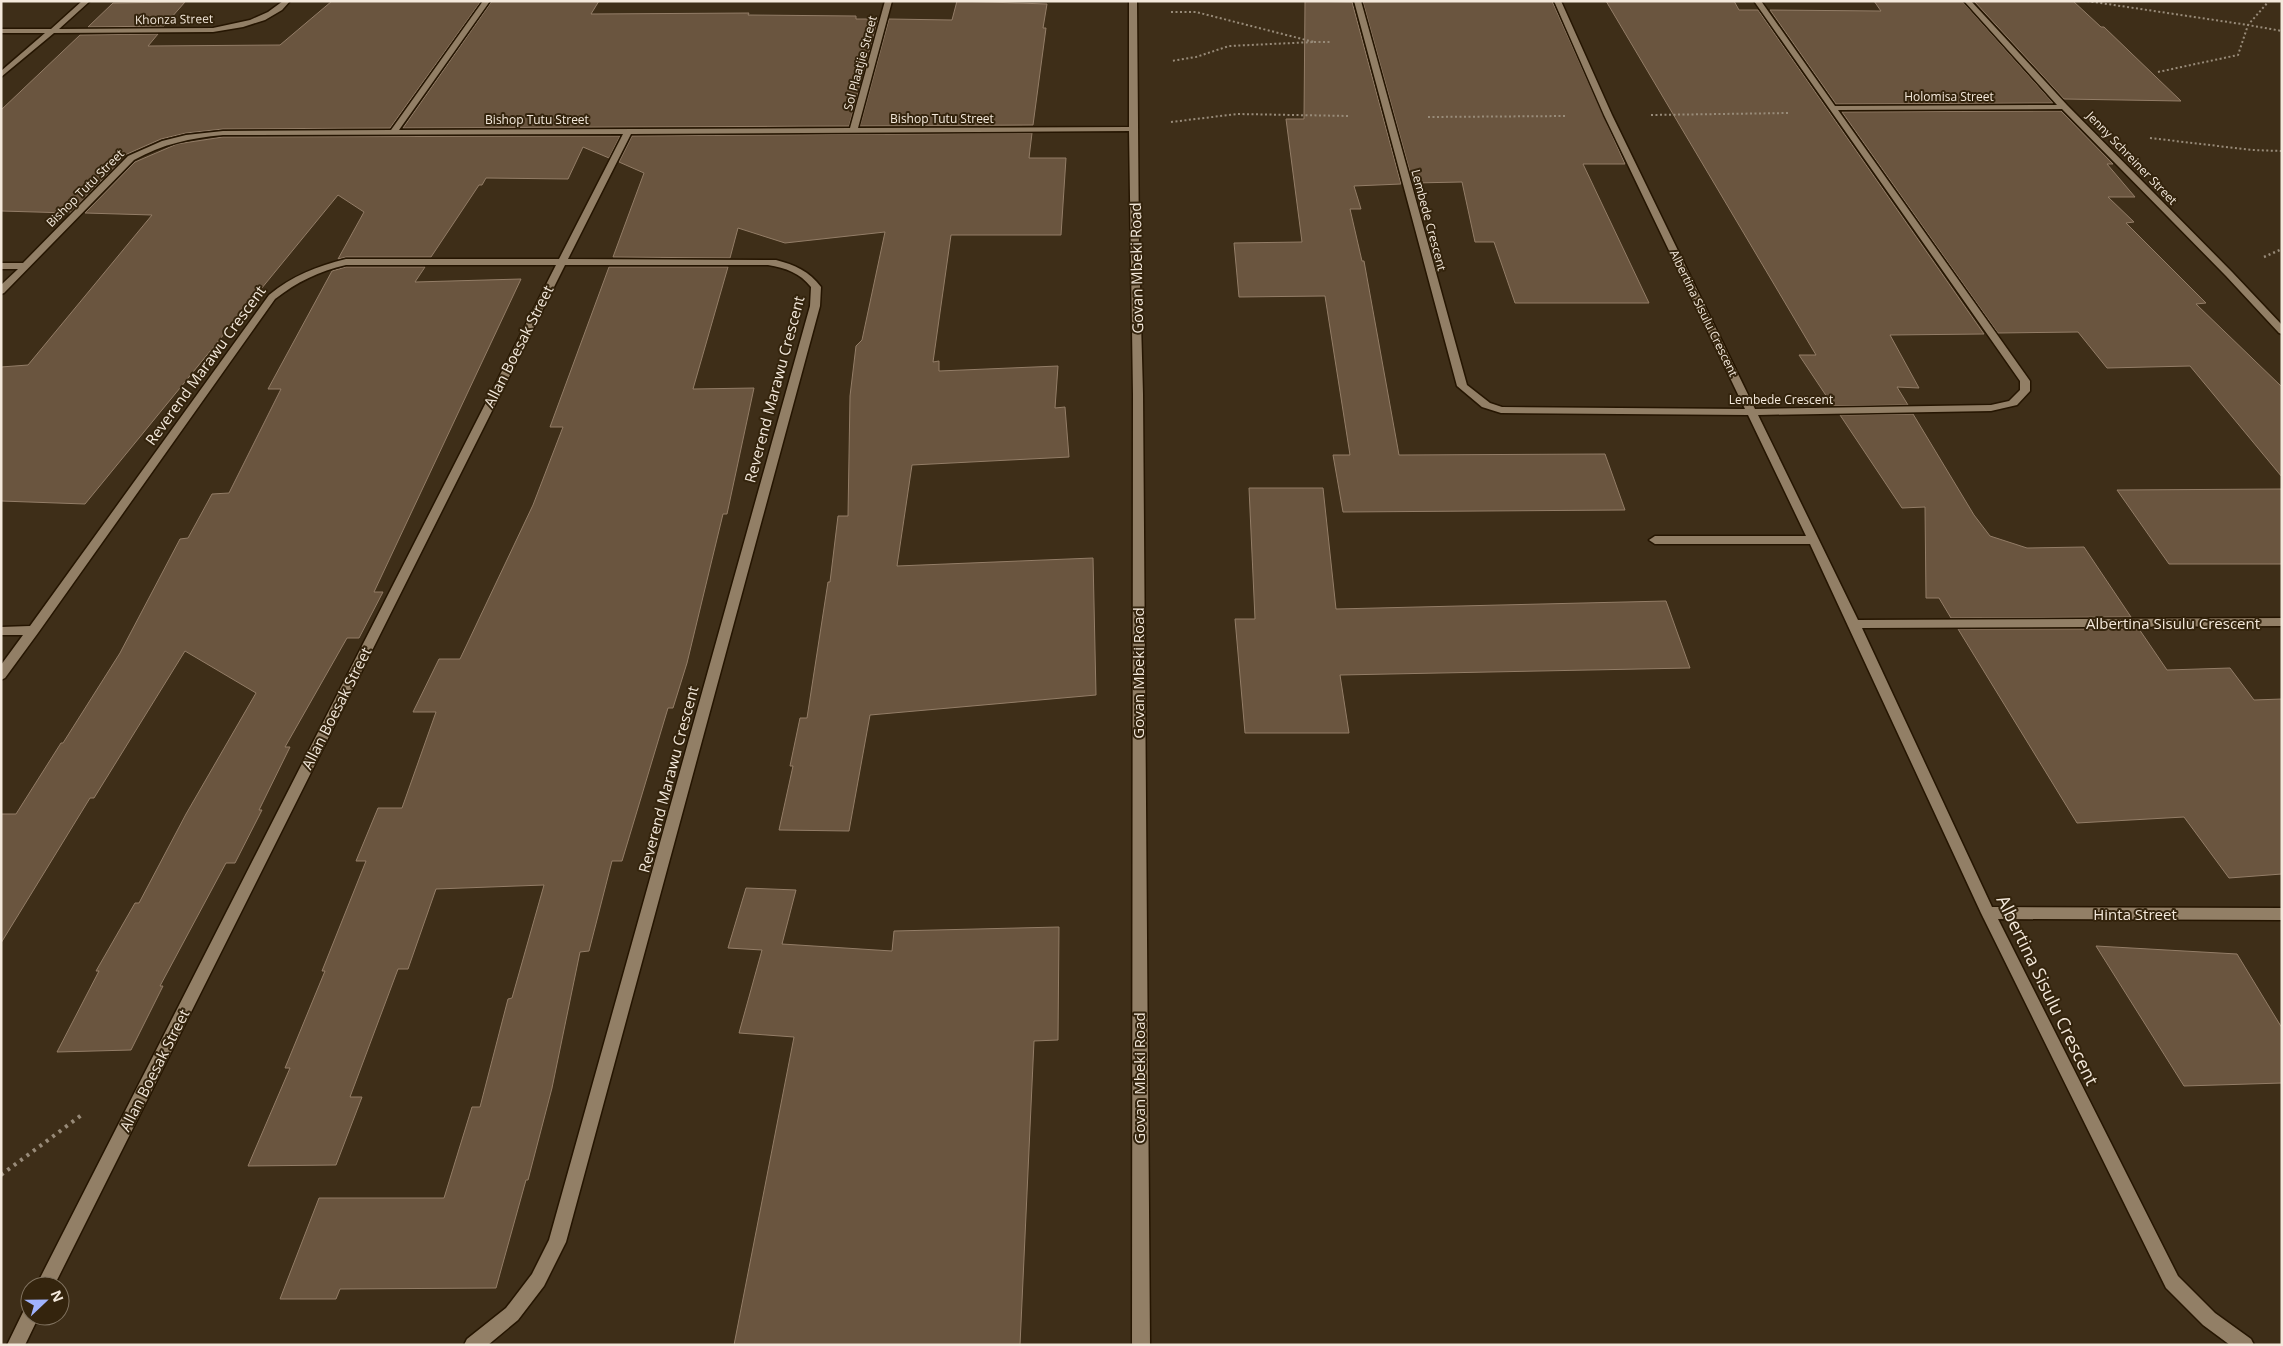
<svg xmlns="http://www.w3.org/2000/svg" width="2283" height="1346" viewBox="0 0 2283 1346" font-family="'Open Sans',sans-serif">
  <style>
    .building { fill: #6a553f; stroke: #937d67 }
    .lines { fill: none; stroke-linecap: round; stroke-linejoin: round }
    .minor-casing { stroke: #251501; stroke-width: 3 }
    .path-far2 { stroke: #988b79; stroke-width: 2; stroke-dasharray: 2 2.5; stroke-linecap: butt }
    .path-far1 { stroke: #988b79; stroke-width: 2.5; stroke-dasharray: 2 3; stroke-linecap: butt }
    .path { stroke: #988b79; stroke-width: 4; stroke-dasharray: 3 5; stroke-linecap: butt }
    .minor { fill: #927f66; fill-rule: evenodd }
    .labels { text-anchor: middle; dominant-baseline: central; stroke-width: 4; stroke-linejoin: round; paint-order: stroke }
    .far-street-label { font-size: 12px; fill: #f4e9dc; stroke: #34240d }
    .street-label { font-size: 15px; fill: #f4e9dc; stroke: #34240d }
    .near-street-label { font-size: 18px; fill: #f4e9dc; stroke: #34240d }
  </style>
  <rect width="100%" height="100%" fill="#3e2e18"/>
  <g class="building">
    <polygon points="332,1 481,1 390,128 223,129 186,133 161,139 127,154 70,213 1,211 1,110 80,35 158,34 148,46 280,45"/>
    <polygon points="492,1 599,1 591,14 749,13 748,15 856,16 856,19 878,19 849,126 403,128"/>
    <polygon points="957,1 1047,4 1043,28 1046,28 1033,125 860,126 889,19 952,20"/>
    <polygon points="1305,1 1352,2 1401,184 1354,186 1361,209 1350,209 1362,261 1364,261 1399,455 1605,454 1625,510 1343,512 1333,455 1350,455 1325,296 1239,297 1234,243 1302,242 1286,119 1304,119"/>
    <polygon points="1552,1 1625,164 1583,164 1649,303 1515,303 1494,242 1475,242 1462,182 1413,183 1363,2"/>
    <polygon points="1606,1 1734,1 1739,10 1758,10 1984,334 1890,335 1919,388 1897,387 1908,405 1833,406 1799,355 1816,355"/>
    <polygon points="1874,1 1962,1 2053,103 1836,104 1770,10 1881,11"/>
    <polygon points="1974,1 2073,1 2101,27 2104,27 2181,101 2064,99"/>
    <polygon points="185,2 164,26 88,27 113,3"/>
    <polygon points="2061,111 2113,164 2107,164 2135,197 2108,197 2134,222 2126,223 2206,303 2196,304 2282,387 2282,477 2190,366 2107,368 2078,332 1998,333 1842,112"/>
    <polygon points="1032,133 1029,158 1066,158 1061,235 951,235 933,362 939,361 939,371 1058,366 1055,408 1065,407 1069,457 912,465 897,566 1093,558 1096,695 870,715 849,831 779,830 793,766 790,766 800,718 807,718 828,582 830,582 838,516 848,516 850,396 856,346 862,340 885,232 785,243 738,228 730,258 613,257 644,173 619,162 632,136"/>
    <polygon points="620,136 609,158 583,147 568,179 486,178 482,185 479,185 431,257 346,257 338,259 364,212 338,195 85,504 1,501 1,367 28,365 152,215 85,213 135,162 177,144 223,137"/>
    <polygon points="346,267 425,267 415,282 521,279 374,592 383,592 359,638 347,638 285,747 290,747 259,810 262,810 235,863 226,863 160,986 163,986 131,1050 57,1052 99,971 96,971 135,903 139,903 186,814 256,693 185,651 94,798 90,798 1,943 1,814 16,814 61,743 63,743 120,653 180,539 188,538 212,494 229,493 281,389 268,389 332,271"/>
    <polygon points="609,267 728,267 693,389 754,388 727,514 723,514 687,663 673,708 668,708 622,861 612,861 589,951 580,952 552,1088 528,1180 526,1180 496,1288 340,1289 336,1299 280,1299 319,1198 444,1198 472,1107 480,1107 508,999 512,998 544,885 436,889 408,969 398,969 350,1097 362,1097 336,1165 248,1166 290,1068 285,1068 325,971 322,971 366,861 356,861 378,808 402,808 436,712 413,712 439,659 460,659 533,505 563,427 550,427"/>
    <polygon points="1913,414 1974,515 1990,536 2027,548 2084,547 2131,617 1951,618 1939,598 1926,598 1925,507 1902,508 1840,415"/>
    <polygon points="1249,488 1323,488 1336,609 1666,601 1690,668 1340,675 1349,733 1245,733 1235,619 1255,619"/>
    <polygon points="2282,489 2282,564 2169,564 2117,490"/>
    <polygon points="1958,629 2139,629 2167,670 2230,668 2254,700 2282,699 2282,874 2229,878 2184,817 2077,823"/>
    <polygon points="746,888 796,890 782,944 892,951 894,931 1059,927 1058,1040 1034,1041 1020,1345 734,1345 794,1037 739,1033 762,950 728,948"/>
    <polygon points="2096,946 2237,954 2282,1028 2282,1083 2184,1086"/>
  </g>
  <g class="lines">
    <g class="minor-casing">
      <g id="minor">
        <polygon points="82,1 90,1 59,29 213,28 250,20 268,12 283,1 290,1 282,10 265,20 243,27 213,32 54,33 1,77 1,71 45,33 1,33 1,29 51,29"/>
        <path d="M483,1H490L399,130L850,128L885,1H892L858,128L1129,127V1H1137L1139,248L1143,394L1150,1345H1132L1133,394L1129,131L631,134L568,259L776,260C795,265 809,271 821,287L820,306L566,1242L544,1286L518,1320L488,1345H464L467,1339L506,1308L532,1274L549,1240L810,306L811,287C800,273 786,268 768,265H565L54,1286H36L556,265H346C319,271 297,282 275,299L38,633L5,678L1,680V665L23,635H1V627L30,626L269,295C292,276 317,266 346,259H559L623,134L223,135C190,138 163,144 134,160L4,293L1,294V285L18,269H1V263H23L128,156L162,141L186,135L223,131L391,130Z"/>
        <polygon points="1354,1 1361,1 1467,385 1490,403 1502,407 1745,409 1604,115 1554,1 1561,1 1612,115 1755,409 1991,405 2009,401 2020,390 2020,381 1754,1 1761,1 1835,106 2057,105 1964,1 1971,1 2067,105 2232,272 2282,325 2282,334 2279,333 2226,276 2062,109 1838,110 2030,381 2030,391 2017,405 1991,411 1758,415 1858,620 2282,618 2282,626 1862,628 1992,907 2282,908 2282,920 1998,919 2178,1276 2215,1313 2251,1339 2254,1345 2230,1345 2203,1325 2166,1288 1981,913 1810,544 1655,544 1649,540 1655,536 1806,536 1748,415 1501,413 1482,407 1457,386"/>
        <polygon points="30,1307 30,1316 39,1316 25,1345 7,1345 24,1310"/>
      </g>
    </g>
    <g class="path-far2">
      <polyline points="2087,1 2248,25 2269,1"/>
      <polyline points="1171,12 1196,12 1314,42 1229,46 1196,57 1171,61"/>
      <polyline points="1314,42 1330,42"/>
      <polyline points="2158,72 2238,55 2248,25 2282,31"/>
      <polyline points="1651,115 1790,113"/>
      <polyline points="1428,117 1567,116"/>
      <polyline points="1171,122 1237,114 1350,116"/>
      <polyline points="2150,138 2252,150 2282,151"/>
    </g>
    <polyline class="path-far1" points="2264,257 2282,249"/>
    <polyline class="path" points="1,1175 83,1114"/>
    <use href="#minor" class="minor"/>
  </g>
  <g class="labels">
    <g class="far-street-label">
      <text transform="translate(174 19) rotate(-1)">Khonza Street</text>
      <text transform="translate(860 63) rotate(-75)">Sol Plaatjie Street</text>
      <text x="1949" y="96">Holomisa Street</text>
      <text x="942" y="118">Bishop Tutu Street</text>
      <text x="537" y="119">Bishop Tutu Street</text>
      <text transform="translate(2132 158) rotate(46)">Jenny Schreiner Street</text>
      <text transform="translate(85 188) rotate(-45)">Bishop Tutu Street</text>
      <text transform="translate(1429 220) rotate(75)">Lembede Crescent</text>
      <text transform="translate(1704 313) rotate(64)">Albertina Sisulu Crescent</text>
      <text x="1781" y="399">Lembede Crescent</text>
    </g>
    <g class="street-label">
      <text transform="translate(1136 268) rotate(-91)">Govan Mbeki Road</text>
      <text transform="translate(518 346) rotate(-63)">Allan Boesak Street</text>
      <text transform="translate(205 365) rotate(-54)">Reverend Marawu Crescent</text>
      <text transform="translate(774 389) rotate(-75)">Reverend Marawu Crescent</text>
      <text x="2173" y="623">Albertina Sisulu Crescent</text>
      <text transform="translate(1138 673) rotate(-90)">Govan Mbeki Road</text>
      <text transform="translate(336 708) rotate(-63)">Allan Boesak Street</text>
      <text transform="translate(668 779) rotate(-75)">Reverend Marawu Crescent</text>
      <text x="2135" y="914">Hinta Street</text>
      <text transform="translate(154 1070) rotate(-63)">Allan Boesak Street</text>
      <text transform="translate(1139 1078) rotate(-90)">Govan Mbeki Road</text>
    </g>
    <g class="near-street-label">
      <text transform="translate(2048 990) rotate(64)">Albertina Sisulu Crescent</text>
    </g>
  </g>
  <rect width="2283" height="1346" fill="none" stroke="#f4e9dc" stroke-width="5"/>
  <g transform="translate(45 1301) rotate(68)"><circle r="24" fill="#34240d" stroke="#817360"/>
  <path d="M0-4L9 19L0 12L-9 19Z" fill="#a0b3fd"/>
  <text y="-8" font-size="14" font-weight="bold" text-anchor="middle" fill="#f4e9dc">N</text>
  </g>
</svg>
